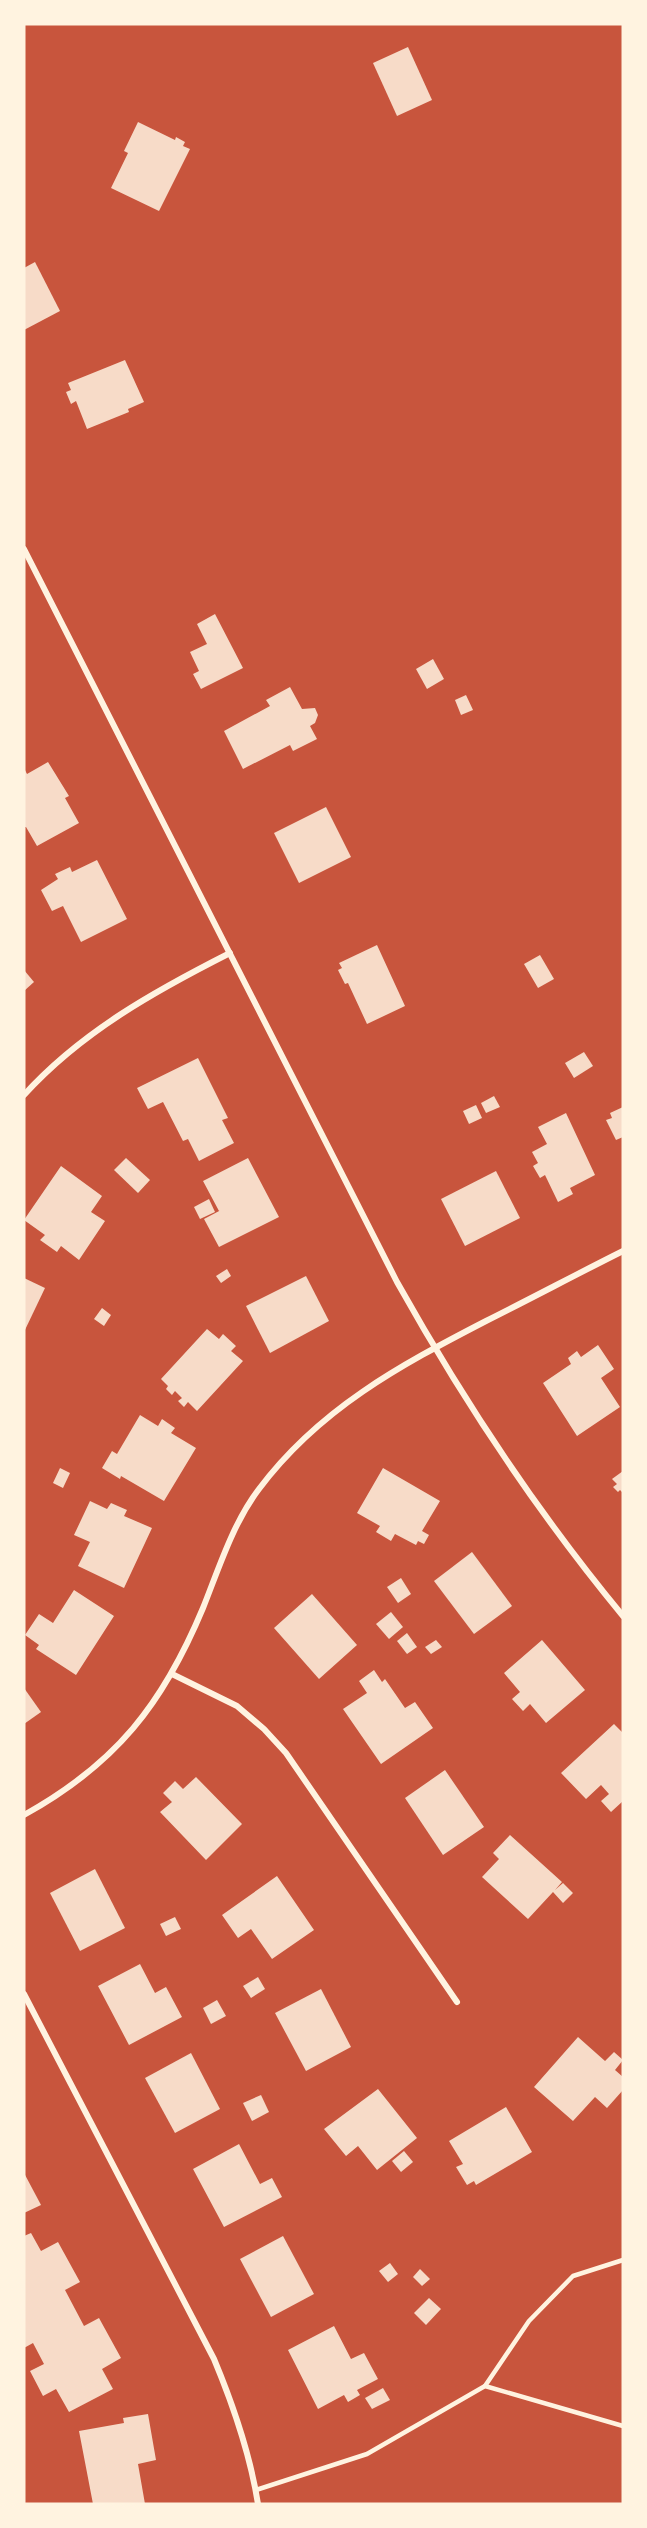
<svg xmlns="http://www.w3.org/2000/svg" width="647" height="2528" viewBox="0 0 647 2528" font-family="Helvetica,sans-serif">
  <style>
    .building { fill: #f7dbc8 }
    .lines { fill: none; stroke-linecap: round; stroke-linejoin: round }
    .service { stroke: #fff3e0; stroke-width: 4.5 }
    .minor { stroke: #fff3e0; stroke-width: 6 }
  </style>
  <rect width="100%" height="100%" fill="#c8553d"/>
  <g class="building">
    <polygon points="408,47 432,100 397,116 373,63"/>
    <polygon points="138,122 175,140 176,137 185,142 183,146 190,149 159,211 111,188 128,153 124,151"/>
    <polygon points="35,262 60,311 24,330 24,268"/>
    <polygon points="125,360 144,402 128,409 129,412 87,429 76,401 71,404 66,392 71,390 68,383"/>
    <polygon points="215,614 243,668 201,689 193,674 199,671 190,652 207,644 197,624"/>
    <polygon points="433,659 444,679 427,689 416,669"/>
    <polygon points="290,687 302,709 315,708 318,715 315,723 310,726 317,739 293,751 290,745 243,769 224,731 270,706 266,700"/>
    <polygon points="466,695 473,710 461,715 455,700"/>
    <polygon points="48,762 69,796 65,798 79,823 37,846 26,827 24,827 24,768 27,774"/>
    <polygon points="326,807 351,857 299,883 274,833"/>
    <polygon points="97,860 127,919 81,942 63,906 52,911 41,890 58,879 55,874 70,867 72,872"/>
    <polygon points="377,945 405,1006 367,1024 348,983 345,984 338,970 342,968 339,963"/>
    <polygon points="540,955 554,979 538,988 524,964"/>
    <polygon points="24,970 34,982 24,991"/>
    <polygon points="584,1052 593,1066 574,1078 565,1063"/>
    <polygon points="198,1058 228,1118 222,1120 234,1143 199,1161 188,1139 183,1141 163,1102 148,1109 137,1088"/>
    <polygon points="494,1096 500,1107 486,1113 481,1103"/>
    <polygon points="476,1105 482,1118 469,1124 463,1111"/>
    <polygon points="623,1107 623,1137 616,1140 606,1120 612,1118 610,1113"/>
    <polygon points="566,1113 595,1175 570,1188 573,1194 558,1202 545,1175 540,1178 533,1166 538,1163 532,1152 547,1144 538,1127"/>
    <polygon points="126,1158 150,1180 138,1193 114,1170"/>
    <polygon points="248,1158 279,1217 219,1247 204,1219 221,1210 219,1211 203,1181"/>
    <polygon points="61,1166 102,1196 91,1212 105,1221 79,1260 61,1246 57,1252 40,1240 45,1235 24,1220"/>
    <polygon points="496,1171 520,1218 465,1246 441,1199"/>
    <polygon points="209,1199 215,1212 200,1219 194,1207"/>
    <polygon points="227,1269 231,1276 221,1283 216,1276"/>
    <polygon points="306,1276 329,1321 270,1353 246,1306"/>
    <polygon points="24,1278 45,1288 24,1332"/>
    <polygon points="102,1308 111,1315 104,1326 94,1319"/>
    <polygon points="207,1329 219,1339 223,1334 236,1346 231,1351 243,1361 197,1411 188,1402 184,1407 178,1401 182,1398 175,1391 172,1395 166,1389 168,1386 161,1379"/>
    <polygon points="598,1345 614,1369 601,1378 620,1407 577,1436 543,1383 571,1364 568,1358 577,1351 581,1357"/>
    <polygon points="140,1415 158,1426 162,1419 175,1428 171,1433 196,1448 164,1501 121,1476 120,1479 102,1468 112,1451 117,1454"/>
    <polygon points="60,1468 70,1473 63,1488 53,1483"/>
    <polygon points="383,1468 440,1501 422,1531 429,1535 424,1544 418,1541 416,1545 395,1534 391,1541 376,1532 380,1526 357,1513"/>
    <polygon points="623,1471 623,1493 620,1490 618,1492 613,1487 617,1484 612,1479"/>
    <polygon points="90,1501 107,1509 111,1503 127,1510 124,1516 152,1528 124,1588 78,1566 90,1542 74,1535"/>
    <polygon points="472,1552 512,1606 474,1634 434,1581"/>
    <polygon points="401,1578 411,1594 398,1603 387,1587"/>
    <polygon points="74,1590 114,1616 76,1675 36,1649 39,1645 25,1635 39,1614 53,1623"/>
    <polygon points="312,1594 357,1645 319,1679 274,1628"/>
    <polygon points="391,1612 403,1627 389,1639 376,1624"/>
    <polygon points="407,1633 417,1647 407,1654 397,1641"/>
    <polygon points="436,1640 442,1647 431,1654 425,1647"/>
    <polygon points="542,1640 585,1690 546,1723 530,1704 523,1711 512,1699 520,1692 504,1673"/>
    <polygon points="374,1670 382,1682 385,1679 405,1708 415,1702 433,1728 381,1764 343,1709 367,1693 359,1681"/>
    <polygon points="24,1688 41,1712 24,1724"/>
    <polygon points="614,1724 623,1733 623,1801 611,1812 601,1801 609,1794 601,1785 586,1799 561,1773"/>
    <polygon points="445,1770 484,1827 443,1855 405,1798"/>
    <polygon points="196,1777 242,1824 206,1860 160,1812 172,1802 163,1793 175,1781 183,1789"/>
    <polygon points="510,1835 562,1882 555,1890 563,1883 573,1893 563,1903 553,1892 528,1919 482,1877 499,1859 493,1853"/>
    <polygon points="95,1869 125,1928 80,1951 50,1893"/>
    <polygon points="277,1876 314,1930 272,1959 251,1929 238,1938 222,1915"/>
    <polygon points="175,1917 181,1929 166,1936 160,1924"/>
    <polygon points="140,1964 155,1993 166,1987 182,2017 129,2045 98,1986"/>
    <polygon points="258,1977 265,1989 251,1998 243,1986"/>
    <polygon points="321,1989 351,2047 306,2071 275,2013"/>
    <polygon points="217,2000 226,2016 211,2024 203,2008"/>
    <polygon points="578,2037 605,2061 614,2052 623,2060 615,2070 623,2077 623,2090 607,2108 595,2097 573,2121 534,2087"/>
    <polygon points="191,2053 220,2109 175,2133 145,2078"/>
    <polygon points="378,2089 417,2138 377,2170 358,2146 346,2156 324,2129"/>
    <polygon points="261,2095 269,2112 252,2121 243,2103"/>
    <polygon points="506,2107 532,2152 476,2185 474,2181 467,2185 456,2167 463,2164 449,2141"/>
    <polygon points="239,2144 260,2184 272,2178 282,2197 224,2227 193,2169"/>
    <polygon points="404,2151 413,2162 401,2172 392,2161"/>
    <polygon points="24,2173 41,2205 24,2213"/>
    <polygon points="31,2233 41,2251 58,2242 80,2282 65,2290 84,2326 99,2318 121,2358 102,2369 113,2389 69,2412 56,2389 43,2396 30,2371 44,2364 33,2343 24,2348 24,2236"/>
    <polygon points="283,2236 314,2294 271,2317 240,2259"/>
    <polygon points="390,2263 398,2274 388,2282 379,2271"/>
    <polygon points="420,2269 430,2279 422,2286 413,2277"/>
    <polygon points="429,2298 441,2309 426,2325 414,2313"/>
    <polygon points="334,2326 351,2359 364,2353 378,2379 357,2390 360,2395 348,2402 344,2395 318,2409 288,2350"/>
    <polygon points="383,2388 390,2400 372,2409 365,2398"/>
    <polygon points="148,2414 156,2460 138,2464 145,2504 93,2504 79,2431 124,2423 123,2418"/>
  </g>
  <g class="lines">
    <g class="service">
      <polyline points="485,2386 529,2321 573,2276 623,2260"/>
      <polyline points="256,2490 367,2454 485,2386 623,2426"/>
    </g>
    <g class="minor">
      <path d="M24,549L397,1282C463,1400 537,1512 623,1616"/>
      <path d="M24,1095C81,1032 155,991 230,953"/>
      <polyline points="172,1674 237,1706 264,1729 286,1753 457,2002"/>
      <path d="M24,1815C116,1764 163,1704 203,1608C219,1568 233,1523 259,1489C319,1409 399,1366 486,1321C532,1298 577,1274 623,1251"/>
      <path d="M24,1994L214,2359C234,2407 250,2453 258,2504"/>
    </g>
  </g>
  <rect width="647" height="2528" fill="none" stroke="#fff3e0" stroke-width="51"/>
</svg>
